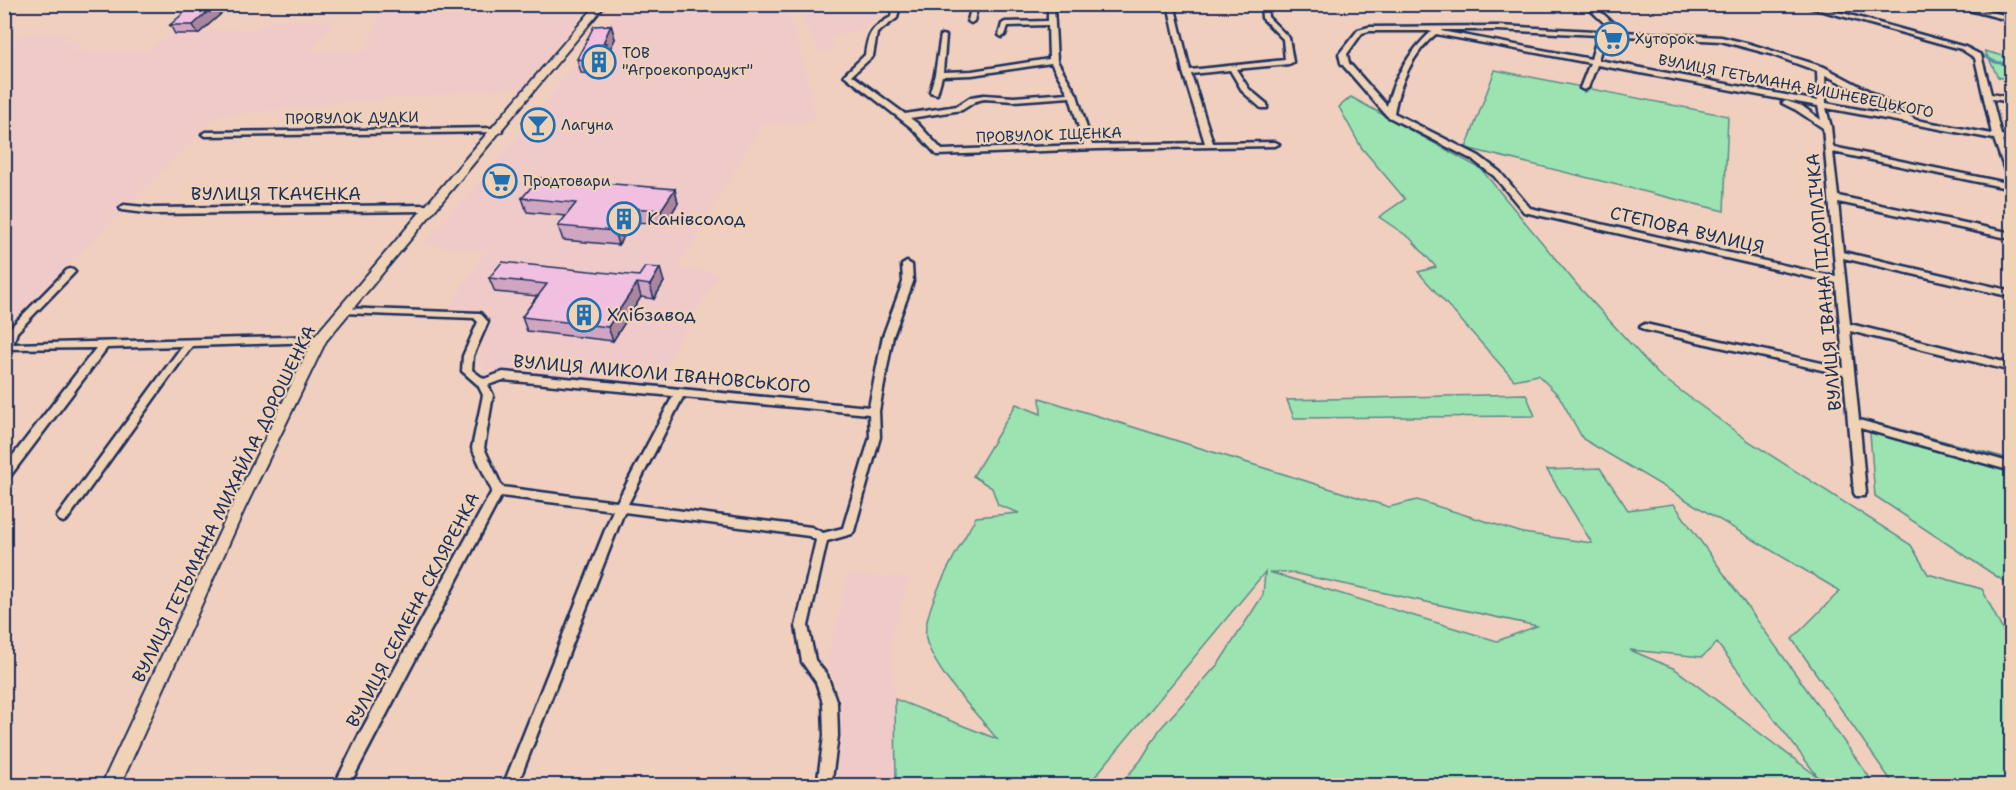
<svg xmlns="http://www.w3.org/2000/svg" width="2016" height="790" viewBox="0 0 2016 790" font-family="'Shantell Sans',sans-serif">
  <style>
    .built { fill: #f0cac9 }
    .green { fill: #9be3b1; stroke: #5b8988; stroke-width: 1.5; fill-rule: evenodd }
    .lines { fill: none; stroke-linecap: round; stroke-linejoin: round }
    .stream { stroke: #588eac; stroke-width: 3 }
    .minor-casing { stroke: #1b2f5e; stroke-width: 5 }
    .tertiary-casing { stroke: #1b2f5e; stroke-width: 4 }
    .minor { fill: #f0d3b6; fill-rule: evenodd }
    .tertiary { fill: #f0d3b6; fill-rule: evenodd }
    .wall { fill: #cfa5c2; stroke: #1b2f5e; stroke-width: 1.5 }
    .shaded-wall { fill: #a9869e; stroke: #1b2f5e; stroke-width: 1.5 }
    .building { fill: #f1c0e1; stroke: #1b2f5e; stroke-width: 1.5 }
    .labels { text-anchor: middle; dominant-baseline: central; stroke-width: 4.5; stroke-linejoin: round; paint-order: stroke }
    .far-poi-label { font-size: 15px; fill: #1b2f5e; stroke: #f0d3b6; text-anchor: start }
    .far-street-label { font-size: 15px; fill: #1b2f5e; stroke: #f0d3b6 }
    .street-label { font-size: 18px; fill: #1b2f5e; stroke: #f0d3b6 }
    .poi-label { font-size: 18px; fill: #1b2f5e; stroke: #f0d3b6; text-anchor: start }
  </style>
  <rect width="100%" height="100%" fill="#f0cfbf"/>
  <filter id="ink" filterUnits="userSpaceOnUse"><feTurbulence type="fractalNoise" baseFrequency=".0167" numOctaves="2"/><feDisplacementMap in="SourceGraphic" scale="12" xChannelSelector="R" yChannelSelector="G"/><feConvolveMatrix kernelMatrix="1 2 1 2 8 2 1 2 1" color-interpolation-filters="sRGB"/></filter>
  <g filter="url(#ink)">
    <g class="built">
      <polygon points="383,5 589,5 524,88 325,103 317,107 217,116 5,328 5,41 15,40 22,35 72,33 62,41 84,41 72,51 150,50 174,31 259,29 269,20 335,20 310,51 366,51"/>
      <polygon points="621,5 782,5 797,36 817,121 761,126 678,268 719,273 654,385 490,371 479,363 490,309 450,306 485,251 423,245 523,131"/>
      <polygon points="860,5 879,5 884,11 861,30 829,37 835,50 819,52 801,16"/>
      <polygon points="848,575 909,577 890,644 895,699 896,785 835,785 842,739 840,695 827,661"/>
    </g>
    <g class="green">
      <polygon points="1985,51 2011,58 2011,80 1998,77"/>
      <polygon points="1495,70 1728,116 1724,211 1466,148"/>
      <polygon points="1351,97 1481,169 1578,286 1658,374 1747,440 1911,545 1928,574 1982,589 2011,647 2011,785 1894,785 1792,639 1840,591 1583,439 1559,396 1538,375 1514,380 1418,272 1436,267 1410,238 1379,217 1405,199 1361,147 1339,107"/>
      <polygon points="1526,394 1535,416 1294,418 1287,400"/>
      <path d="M1040,398L1389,507L1417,500L1523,533L1592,543L1547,470L1600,468L1628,510L1674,504L1875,785H1120L1141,760L1160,729L1219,663L1263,595L1265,572L1088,785H896L895,699L997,739C973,708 941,680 927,643C917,615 962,543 976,517L1019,513L998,505L992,488L973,476L1016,404L1041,414ZM1269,572L1293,573L1537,626L1497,641ZM1717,643L1818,777L1675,669L1630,650L1702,657Z"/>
      <polygon points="1869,421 2011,459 2011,586 1875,496"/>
    </g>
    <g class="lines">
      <polyline class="stream" points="1813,4 1968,47 1995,62 2012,65"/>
      <g class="minor-casing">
        <g id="minor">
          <path d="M894,4H900L897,18L877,33L873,56L852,75L905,114L957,106L971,97L984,95L1014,97L1068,93L1051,63L972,75L942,76L937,94L930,92L935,74L941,35L946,36L943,72L972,71L1049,59L1048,25L1008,26L1005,35L1002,37L999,35L1002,24L1005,22L1048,21V4H1080L1054,7L1057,61L1077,95L1092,145L1205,143L1183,72L1168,4H1174L1190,70L1285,60L1283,39L1262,18L1261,4H1267L1268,17L1289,38L1293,62L1289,64L1236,69L1249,89L1267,104V108H1261L1243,92L1230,70L1191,74L1213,143L1275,142L1279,144L1275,146L1098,149L937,155L912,128L844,75L865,55C868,33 871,28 891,17ZM1070,97L1084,145L942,150L918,124L910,118L962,110L976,101L984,99L1014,101Z"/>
          <polygon points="972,4 978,4 974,21 971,23 968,21"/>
          <path d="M1584,4H1592L1623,32L1721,37L1750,44L1824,67L1871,92L1916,120L1992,134L1975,58L1961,49L1798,4H1810L1965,47L1981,55L1991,94L2012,98V102L1992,99L2001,135L2012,138V142L2002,141L2012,166V181L2008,179L1994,139L1826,108L1831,127L1833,147L2012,184V189L1833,152L1838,196L2012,233V239L1838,202L1843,252L2012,291V297L1843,258L1850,324L2012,364V371L1850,331L1859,420L2012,463V469L2008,470L1860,428L1866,493L1864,496H1856L1854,493L1844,375L1645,330L1640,327L1645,324L1844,368L1836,283L1524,212L1494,176L1473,160L1387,116L1341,63L1339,54L1358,30L1369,27L1498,26L1614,32ZM1442,30H1498L1598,35L1591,59L1441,31ZM1369,31H1432C1410,51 1394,77 1387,106L1349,63L1347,54L1362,33ZM1436,34L1590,63L1580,88L1584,90L1588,88L1597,65L1818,106L1821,120L1802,106L1786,101L1782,103L1796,110L1823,128L1836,277L1530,208L1500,172L1479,156L1394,113C1399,85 1413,52 1436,34ZM1605,35L1721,41L1770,54L1817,71L1818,101L1598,60ZM1825,75L1866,95L1901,117L1826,103Z"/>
          <polygon points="1945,4 1959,4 2012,17 2012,21"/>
          <polygon points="498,128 502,130 501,132 206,136 202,134 206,132"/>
          <polygon points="124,205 154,208 429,205 433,208 429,211 154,214 121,210 120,208"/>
          <path d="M907,262L912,265L913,282L893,336L879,411L880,437L854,531L852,534L827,541L808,626L815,660L827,675L837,703L838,736L831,786H817L824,736L823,703L816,682L802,662L796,626L816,540L809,536L624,512L517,786H503L613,510L501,496L349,786H334L360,733L492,491L472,448L483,395L478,385L462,371L463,356L478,322L474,318L343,313L338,310L340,308L480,313L488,322L473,356L472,370L484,379L503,372L869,407L883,336L903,282L902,265ZM503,380L673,396L617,502L502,487L484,448L493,395L488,385ZM683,397L869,414L870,437L843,528L823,533L811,527L628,504Z"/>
          <polygon points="70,269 73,270 75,272 73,274 17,332 13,344 320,336 325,339 320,342 192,346 67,520 63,522 59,520 57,517 59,514 182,346 107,348 8,479 4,480 4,467 96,348 4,349 4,337 10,328 67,270"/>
        </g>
      </g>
      <g class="tertiary-casing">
        <polygon id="tertiary" points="597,4 606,4 326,341 244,510 120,786 101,786 230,510 315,336"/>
      </g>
      <use href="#minor" class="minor"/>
      <use href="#tertiary" class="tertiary"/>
    </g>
    <g class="wall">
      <polygon points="231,5 198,34 175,34 170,25"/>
      <polygon points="611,25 615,39 609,51 611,57 596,74 581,73 577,59"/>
      <polygon points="543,113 545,120 537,130 525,129 522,122"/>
      <polygon points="522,198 678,203 665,224 634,222 618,245 563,240 558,226 566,216 527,212"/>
      <polygon points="639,276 664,282 654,299 641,297 613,341 527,331 522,317 537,296 495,292 489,278"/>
    </g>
    <g class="shaded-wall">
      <polygon points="216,4 231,5 198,34 193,25"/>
      <polygon points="611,25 615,39 609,51 611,57 596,74 592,61 603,43"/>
      <polygon points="543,113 545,120 537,130 534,123"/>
      <polygon points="675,189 678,203 665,224 661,210"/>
      <polygon points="630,208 634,222 618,245 614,231"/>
      <polygon points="660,268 664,282 654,299 650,285"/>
      <polygon points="637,283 641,297 613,341 608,327"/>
    </g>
    <g class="building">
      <polygon points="194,4 216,4 193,25 170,25"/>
      <polygon points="611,25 603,43 607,43 592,61 577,59 594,26"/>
      <polygon points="531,112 543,113 534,123 522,122"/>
      <polygon points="539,178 675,189 661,210 630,208 614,231 558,226 576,203 522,198"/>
      <polygon points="502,262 639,276 645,267 660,268 650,285 637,283 608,327 522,317 547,284 489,278"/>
    </g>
  </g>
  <defs>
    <g id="supermarket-ring" transform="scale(1.725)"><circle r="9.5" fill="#f0d3b6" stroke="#1f6fb2" stroke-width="1.5"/><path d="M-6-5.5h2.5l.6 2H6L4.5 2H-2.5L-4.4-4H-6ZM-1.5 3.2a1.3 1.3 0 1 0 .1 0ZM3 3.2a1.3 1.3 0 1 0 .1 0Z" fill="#1f6fb2"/></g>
    <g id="building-ring" transform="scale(1.725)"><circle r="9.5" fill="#f0d3b6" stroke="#1f6fb2" stroke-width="1.5"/><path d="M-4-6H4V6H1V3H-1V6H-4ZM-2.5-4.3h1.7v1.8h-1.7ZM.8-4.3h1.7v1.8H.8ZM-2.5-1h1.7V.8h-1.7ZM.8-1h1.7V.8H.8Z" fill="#1f6fb2"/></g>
    <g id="bar-ring" transform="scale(1.725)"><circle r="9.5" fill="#f0d3b6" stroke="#1f6fb2" stroke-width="1.5"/><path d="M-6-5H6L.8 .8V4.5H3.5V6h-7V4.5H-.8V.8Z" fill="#1f6fb2"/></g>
  </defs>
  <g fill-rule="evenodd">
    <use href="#supermarket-ring" x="1612" y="39"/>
    <use href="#building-ring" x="599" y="62"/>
    <use href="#bar-ring" x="538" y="125"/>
    <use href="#supermarket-ring" x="500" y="181"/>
    <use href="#building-ring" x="624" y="219"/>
    <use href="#building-ring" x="584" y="315"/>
  </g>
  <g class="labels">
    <g class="far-poi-label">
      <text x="1635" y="39">Хуторок</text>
      <text x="622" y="53">ТОВ<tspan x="622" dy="17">"Агроекопродукт"</tspan></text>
      <text x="561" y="125">Лагуна</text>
      <text x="523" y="181">Продтовари</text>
    </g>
    <g class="far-street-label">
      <text transform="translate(1796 86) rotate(11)">ВУЛИЦЯ ГЕТЬМАНА ВИШНЕВЕЦЬКОГО</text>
      <text transform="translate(352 118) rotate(-1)">ПРОВУЛОК ДУДКИ</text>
      <text transform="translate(1049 135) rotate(-2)">ПРОВУЛОК ІЩЕНКА</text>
    </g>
    <g class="street-label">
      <text x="276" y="194">ВУЛИЦЯ ТКАЧЕНКА</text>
      <text transform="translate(1687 230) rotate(13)">СТЕПОВА ВУЛИЦЯ</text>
      <text transform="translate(1824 282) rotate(-95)">ВУЛИЦЯ ІВАНА ПІДОПЛІЧКА</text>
      <text transform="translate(662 374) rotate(5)">ВУЛИЦЯ МИКОЛИ ІВАНОВСЬКОГО</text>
      <text transform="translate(224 504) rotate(-64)">ВУЛИЦЯ ГЕТЬМАНА МИХАЙЛА ДОРОШЕНКА</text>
      <text transform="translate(413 610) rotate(-62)">ВУЛИЦЯ СЕМЕНА СКЛЯРЕНКА</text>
    </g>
    <g class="poi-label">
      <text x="647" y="219">Канівсолод</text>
      <text x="607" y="315">Хлібзавод</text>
    </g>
  </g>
  <rect width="2016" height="790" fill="none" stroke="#f0d3b6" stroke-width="24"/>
  <rect x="12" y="12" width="1992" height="766" fill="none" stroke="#1b2f5e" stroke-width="2" filter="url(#ink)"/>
</svg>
